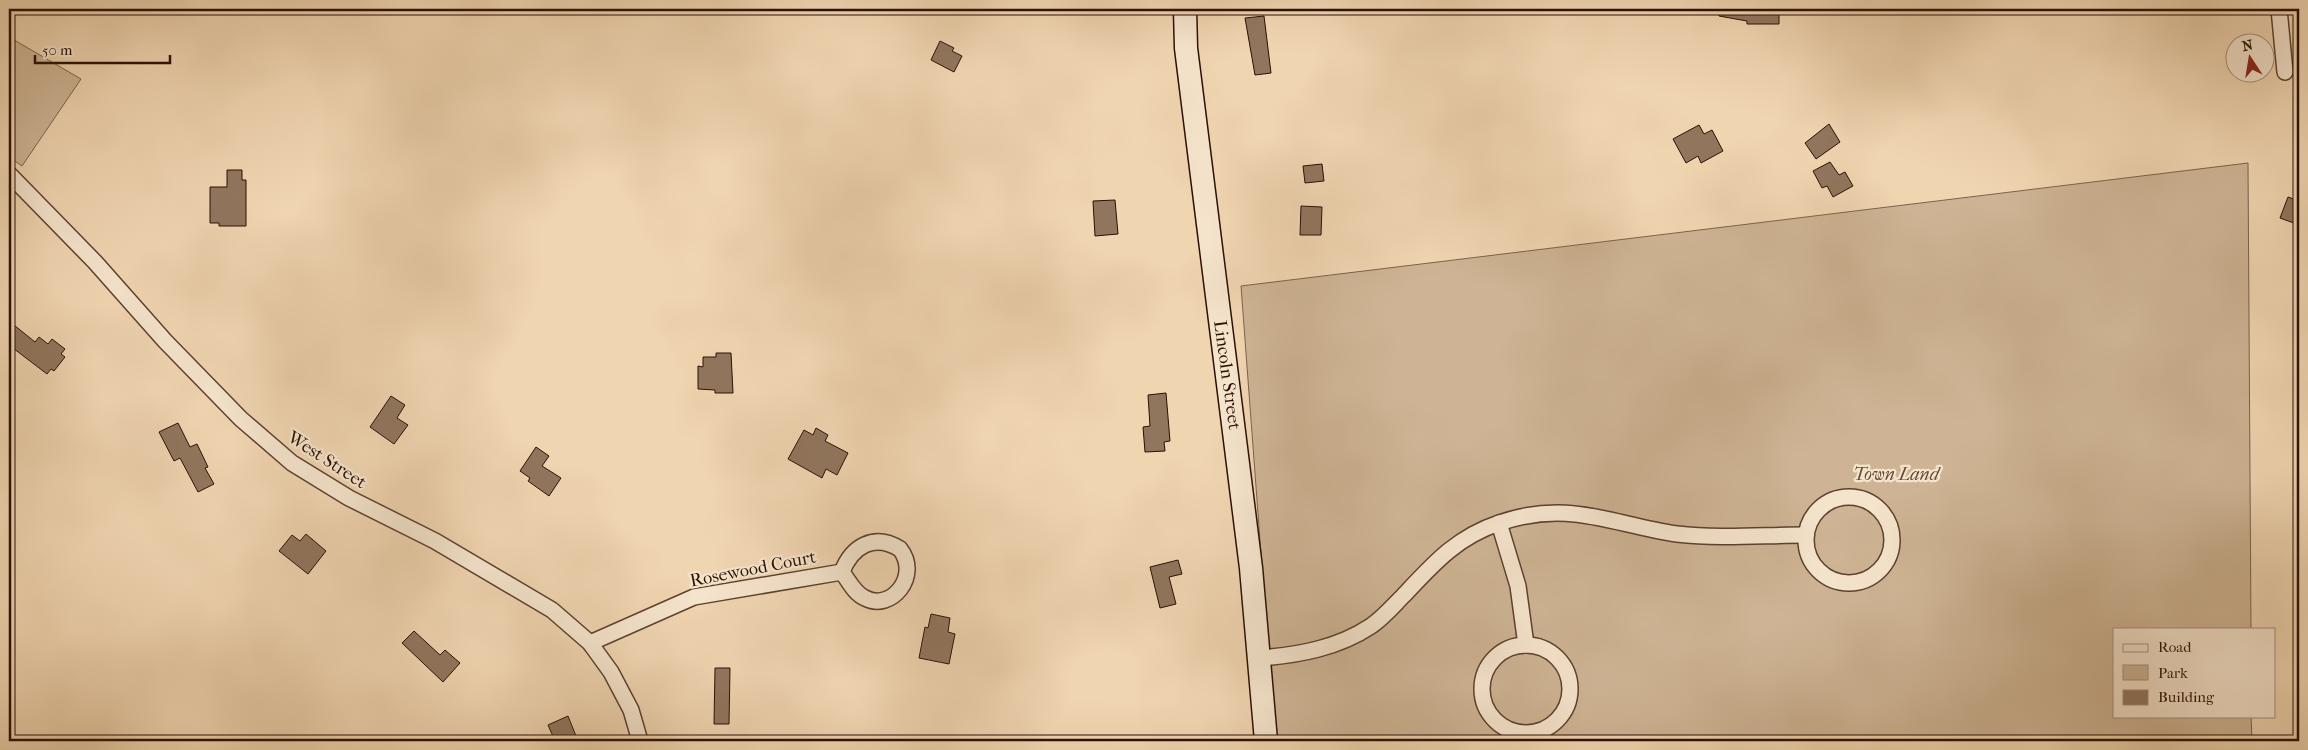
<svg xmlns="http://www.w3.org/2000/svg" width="2308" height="750" viewBox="0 0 2308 750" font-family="'IM FELL French Canon',serif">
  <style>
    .green { fill: #ceb494; stroke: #7c624c }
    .building { fill: #91765e; stroke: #2a1004 }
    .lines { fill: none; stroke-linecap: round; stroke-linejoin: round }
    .minor-casing { stroke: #5c412f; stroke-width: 18 }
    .secondary-casing { stroke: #2a1004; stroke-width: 25 }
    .minor { stroke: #f5e4cc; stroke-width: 15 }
    .secondary { stroke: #f5e4cc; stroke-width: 22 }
    .labels { text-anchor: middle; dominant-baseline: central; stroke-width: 4.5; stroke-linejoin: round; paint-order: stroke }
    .street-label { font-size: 18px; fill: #2a1004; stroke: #f5e4cc }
    .park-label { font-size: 18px; font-style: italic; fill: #634936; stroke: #f5e4cc }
  </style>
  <rect width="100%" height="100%" fill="#f0d5b1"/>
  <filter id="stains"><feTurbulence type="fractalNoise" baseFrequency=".004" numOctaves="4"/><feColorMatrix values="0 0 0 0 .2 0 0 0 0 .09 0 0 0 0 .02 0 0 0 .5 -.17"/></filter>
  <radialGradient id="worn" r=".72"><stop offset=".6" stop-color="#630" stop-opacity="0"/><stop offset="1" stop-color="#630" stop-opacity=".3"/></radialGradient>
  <g class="green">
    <polygon points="9,37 81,79 22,166 9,157"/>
    <polygon points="2248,163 2251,629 2114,629 2114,716 2251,716 2252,741 1275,741 1241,286"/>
  </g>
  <g class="building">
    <polygon points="1720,9 1779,9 1779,24 1747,24 1747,21 1719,16"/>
    <polygon points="1264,16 1271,73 1255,75 1245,18"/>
    <polygon points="940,41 954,48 952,51 962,56 954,72 931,60"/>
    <polygon points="1829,124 1840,142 1816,159 1805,143"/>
    <polygon points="1699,125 1704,134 1712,130 1723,151 1701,163 1698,156 1686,163 1673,139"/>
    <polygon points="1830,162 1839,175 1845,172 1853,186 1833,197 1827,186 1822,188 1813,171"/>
    <polygon points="1322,164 1324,181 1305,183 1303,166"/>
    <polygon points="227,170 242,170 242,180 246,180 246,226 219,226 219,223 210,223 210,187 227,187"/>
    <polygon points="2288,197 2299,201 2299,225 2280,218"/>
    <polygon points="1115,200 1118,234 1095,236 1093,201"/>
    <polygon points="1301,206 1322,207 1321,235 1300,235"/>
    <polygon points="9,321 35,342 39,337 48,344 52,339 65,349 61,354 65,357 54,371 51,369 47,374 9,345"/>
    <polygon points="716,353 731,353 733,393 715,393 715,390 698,389 698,366 703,367 703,357 716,357"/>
    <polygon points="1166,393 1170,441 1164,442 1165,451 1145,452 1143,427 1150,426 1148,395"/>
    <polygon points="391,396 405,405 397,418 408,425 394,444 370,427"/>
    <polygon points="178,423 190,447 197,444 208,467 205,468 214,484 198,492 180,458 174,461 159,432"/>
    <polygon points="816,428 828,435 825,441 848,453 837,475 826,469 822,478 788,459 804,430 813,435"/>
    <polygon points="536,447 549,456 542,466 561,478 549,496 528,481 530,478 520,471"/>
    <polygon points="306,534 326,551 308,574 279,551 292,535 300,541"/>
    <polygon points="1178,560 1182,574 1169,577 1176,604 1160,608 1150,567"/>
    <polygon points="931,614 950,618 948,632 955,634 949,664 919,658 925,627 928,628"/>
    <polygon points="414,631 440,655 445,650 460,663 443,682 402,643"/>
    <polygon points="715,668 730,668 729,724 714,724"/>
    <polygon points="568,716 578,741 555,741 548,725"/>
  </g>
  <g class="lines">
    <g class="minor-casing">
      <g id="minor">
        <polyline points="2279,9 2285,72"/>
        <polyline points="9,174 95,262 165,341 241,419 292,463 349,498 435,541 552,610 590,643 611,672 631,710 640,741"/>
        <circle cx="1849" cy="540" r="43"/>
        <polyline points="1499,523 1518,586 1526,645"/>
        <path d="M590,643L694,597L842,572C849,581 854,593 865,598C891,612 921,576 900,549C874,533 852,546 842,572"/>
        <circle cx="1526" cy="689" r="44"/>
        <path d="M1260,658C1299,655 1338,648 1371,626C1383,618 1394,605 1404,595C1434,563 1457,537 1499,523C1569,499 1610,524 1677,534C1720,539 1763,535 1806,535"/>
      </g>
    </g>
    <g class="secondary-casing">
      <polyline id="secondary" points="1185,9 1186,48 1251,568 1266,741"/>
    </g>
    <use href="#minor" class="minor"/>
    <use href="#secondary" class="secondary"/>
  </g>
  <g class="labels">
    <g class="street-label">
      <text transform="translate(1227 375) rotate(82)">Lincoln Street</text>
      <text transform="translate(327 460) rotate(33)">West Street</text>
      <text transform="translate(753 569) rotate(-11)">Rosewood Court</text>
    </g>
    <g class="park-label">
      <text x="1896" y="474">Town Land</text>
    </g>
  </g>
  <rect width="2308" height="750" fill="none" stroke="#f0d5b1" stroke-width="30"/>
  <rect x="10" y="10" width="2288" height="730" fill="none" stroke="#2a1004" stroke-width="2.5"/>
  <rect x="15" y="15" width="2278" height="720" fill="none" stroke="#2a1004"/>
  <rect x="2113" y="628" width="162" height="90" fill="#f5e4cc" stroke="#a48f7c"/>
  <rect x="2123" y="644" width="25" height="8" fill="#f5e4cc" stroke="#a48f7c"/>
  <text x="2158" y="652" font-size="15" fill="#2a1004">Road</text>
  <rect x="2123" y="665" width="25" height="15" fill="#ceb494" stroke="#a48f7c"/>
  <text x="2158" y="678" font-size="15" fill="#2a1004">Park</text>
  <rect x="2123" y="690" width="25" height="15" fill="#91765e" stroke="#a48f7c"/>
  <text x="2158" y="702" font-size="15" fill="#2a1004">Building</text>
  <g transform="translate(2250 58) rotate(348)"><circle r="24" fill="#f5e4cc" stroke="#a48f7c"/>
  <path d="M0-4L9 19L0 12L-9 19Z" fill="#8f2418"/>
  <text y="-8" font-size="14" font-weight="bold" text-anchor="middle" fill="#2a1004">N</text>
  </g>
  <path d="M35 55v8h135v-8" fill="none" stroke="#2a1004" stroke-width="2.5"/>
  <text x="42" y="55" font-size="15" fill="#2a1004" stroke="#f5e4cc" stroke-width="4" paint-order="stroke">50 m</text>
  <rect width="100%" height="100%" filter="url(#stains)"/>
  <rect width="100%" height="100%" fill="url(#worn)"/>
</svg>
